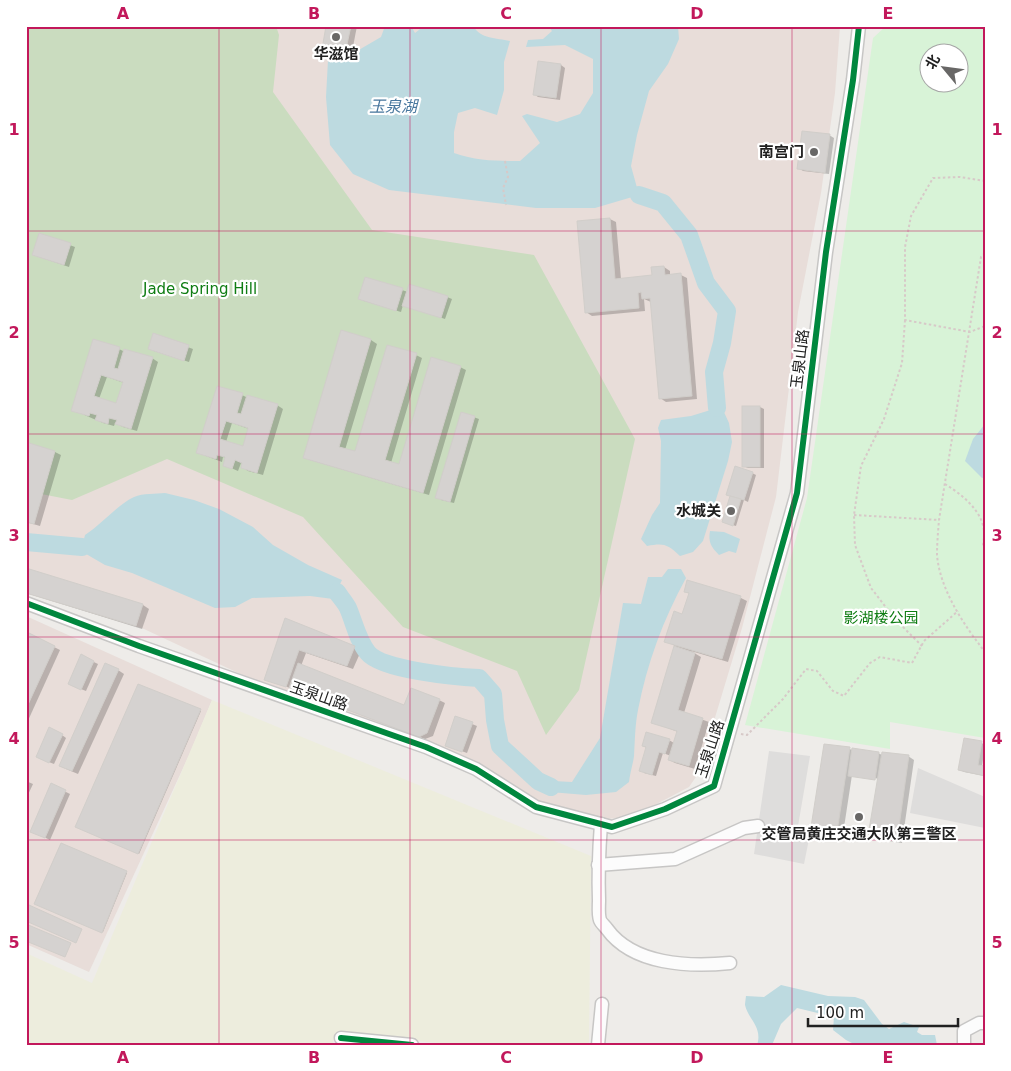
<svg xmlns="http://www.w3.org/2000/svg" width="1011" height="1071" viewBox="0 0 1011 1071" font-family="'DejaVu Sans','Noto Sans SC',sans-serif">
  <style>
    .military { fill: #e8ddd9 }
    .farmland { fill: #ededdd }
    .forest { fill: #cadcbf }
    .park { fill: #d8f3d7; fill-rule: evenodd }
    .parking { fill: #dedddc }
    .water { fill: #bddae0 }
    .shadow { fill: #0003; fill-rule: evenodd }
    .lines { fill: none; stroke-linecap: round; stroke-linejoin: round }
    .river { stroke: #bddae0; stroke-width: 18 }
    .building { fill: #d5d2d0; stroke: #d1ceca; fill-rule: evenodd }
    .minor-casing { stroke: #c7c6c5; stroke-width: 15 }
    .path { stroke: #d7c9c8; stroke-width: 2; stroke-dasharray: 2.5 2.5; stroke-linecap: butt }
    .minor { stroke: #fcfcfc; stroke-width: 12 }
    .cycleway-casing { stroke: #fff; stroke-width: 9 }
    .cycleway { stroke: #00873e; stroke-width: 6 }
    .grid { fill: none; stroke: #c2185b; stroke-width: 1; stroke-opacity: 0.55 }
    .poi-dot { fill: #686766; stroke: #fff; stroke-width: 2 }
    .labels { text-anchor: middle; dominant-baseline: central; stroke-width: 4.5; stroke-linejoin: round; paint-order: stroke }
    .poi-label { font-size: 15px; font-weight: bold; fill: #202020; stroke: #fff }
    .park-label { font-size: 15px; fill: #0f7d13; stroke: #fff }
    .street-label { font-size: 15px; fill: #202020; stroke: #fff }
    .water-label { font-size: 16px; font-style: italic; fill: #48779e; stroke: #fff }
    .neatline { fill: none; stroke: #c2185b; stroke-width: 2 }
    .grid-label { font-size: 16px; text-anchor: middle; font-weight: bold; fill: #c2185b }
  </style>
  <rect width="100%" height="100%" fill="#eeece9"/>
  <g class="military">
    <polygon points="26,26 840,26 835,93 821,193 798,312 776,497 742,628 698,774 689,787 651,807 622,818 601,819 537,804 479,764 260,683 144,629 26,593"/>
    <polygon points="26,616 212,700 190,753 89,972 26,944"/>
  </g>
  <polygon class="farmland" points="212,700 591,856 589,1045 458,1045 336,1033 332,1045 26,1045 26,953 92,983"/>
  <polygon class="forest" points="26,26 276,26 279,35 273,92 372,230 534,255 635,439 579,690 546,735 517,671 403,627 303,517 167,459 72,500 26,491"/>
  <path class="park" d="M886,26H985V738L890,722V749L745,725L807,498L873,38ZM928,52H958V82H928Z"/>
  <g class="parking">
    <polygon points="769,751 810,756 798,826 811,829 804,864 754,854"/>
    <polygon points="918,768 985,797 985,828 910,813"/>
  </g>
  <g class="water">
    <path d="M385,26H411L415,33L424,26H473C481,39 496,38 510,41L504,62V90L497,115L475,108L458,113L454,132V153C476,161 497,161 520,161L540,143L522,116L527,114L557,122L580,114L593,93V59L565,45L526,47L528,40L543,39L552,31L548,26H678L679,39L668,64L649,91L637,135L631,166L639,195L595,208H536L389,190L353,174L330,145L326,97L328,60L357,51L381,37Z"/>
    <path d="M717,408L723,410L729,423L732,442L728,461L703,541L693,552L680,556C667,544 664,543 647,546L641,539L652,515L660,503L661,441L658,428L661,420L691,416Z"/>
    <polygon points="985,424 985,477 982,478 965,461 973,439"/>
    <path d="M165,493L194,500L219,509L253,527L273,545L308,565L342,580L333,599L310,596L252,598L235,607L215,608L132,573L105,565L81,551L85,535C102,524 117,505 134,497C143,493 156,494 165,493Z"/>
    <path d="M710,531L724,532L740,539L736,553L729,551L719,555C711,547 708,542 710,531Z"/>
    <path d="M668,569H681L686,578C663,620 647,663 638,710C635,725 635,740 634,756C633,764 630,773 629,782L616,792L586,795L550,792L553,781L572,782L600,738L623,603L641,604L648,577H662Z"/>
    <path d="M781,985L828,996L855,997L864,1000L882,1024L889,1029L904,1022L919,1027L917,1032L922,1035H935L937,1045H856L846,1040L833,1030L834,1017L797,1008L781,1024L772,1045H757C763,1027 748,1019 745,1005C745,1004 746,996 746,996L764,997Z"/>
  </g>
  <g class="shadow">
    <polygon points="327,26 357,26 352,52 329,52 324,49"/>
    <polygon points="539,62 561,65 565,68 560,100 538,97 534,94"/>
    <polygon points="829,135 834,138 829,174 803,171 799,168"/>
    <polygon points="610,219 616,222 621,279 653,277 664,267 670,271 670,276 681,275 687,278 697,399 666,402 660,398 651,302 644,299 645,311 592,316 586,312"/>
    <polygon points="40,234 75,247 69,267 33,255"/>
    <polygon points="365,278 408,292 447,297 452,299 445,319 403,305 401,312 364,301 359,299"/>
    <polygon points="342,332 371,340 377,344 345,450 355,453 416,355 422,358 391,463 400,466 460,367 466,370 429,495 310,460 304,457"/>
    <polygon points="154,335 193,349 189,362 154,351"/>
    <path d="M119,349L125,352L152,358L158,362L137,431L123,427L115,423L114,426L103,423L73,410ZM107,377L124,383L117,405L99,399Z"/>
    <path d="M242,395L248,398L277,405L283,409L263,475L248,471L242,467L243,464L241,463L238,471L224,465L226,458L223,457L222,462L198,453ZM232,423L249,429L244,447L226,442Z"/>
    <polygon points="760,407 764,409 764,468 748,468 743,466"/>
    <polygon points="462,413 479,419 454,503 441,500"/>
    <polygon points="26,444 55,452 61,455 40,526 26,522 26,485 30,473 26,472"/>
    <polygon points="752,473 756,475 748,502 744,500 736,526 726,523"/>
    <polygon points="26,570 143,605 149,609 142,629 26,593"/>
    <polygon points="688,582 741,598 747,601 728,662 691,651 701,657 684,713 709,722 695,769 675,763 669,760 671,756 663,753 656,776 644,773 647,748 643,746 669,740 674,743 678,732 652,722 675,646 666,641 683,615 690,594 685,591"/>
    <polygon points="286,620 361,651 353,669 306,653 301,666 405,707 439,700 445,703 433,736 425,739 266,679"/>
    <polygon points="26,642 54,647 60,650 26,725"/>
    <polygon points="81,656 98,664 86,691 73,686"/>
    <polygon points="118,670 124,674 78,774 66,769 60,766"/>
    <polygon points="139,685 201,711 139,854 77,826"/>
    <polygon points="472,724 477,726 467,753 450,747"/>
    <polygon points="62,735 66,738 54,764 41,759"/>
    <polygon points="965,740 985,744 982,767 985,768 985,776 964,772 960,770"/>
    <polygon points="825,746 878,753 882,755 908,756 914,760 902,843 875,839 869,836 881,779 852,775 843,834 818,830 812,827"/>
    <polygon points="26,781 33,784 26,799"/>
    <polygon points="52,785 70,794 50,840 36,833"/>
    <polygon points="61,844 127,873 103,932 36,903"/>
  </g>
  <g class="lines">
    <g class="river">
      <polyline points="639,195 663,203 689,235 706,283 727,311 722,343 714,372 717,408"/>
      <polyline points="26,542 82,547"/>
      <path d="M337,592C340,597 345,602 348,608C354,622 358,641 368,653C382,670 457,677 479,678L493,694L495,720L500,746L538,781L551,787"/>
    </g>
  </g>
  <g class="building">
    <polygon points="326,26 351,26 346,49 322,49"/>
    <polygon points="538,61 561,64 556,98 533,95"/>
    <polygon points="802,131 830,134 825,173 797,169"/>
    <polygon points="610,218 615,279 652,275 651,267 664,266 665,275 681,273 692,396 659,399 650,298 642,299 641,292 638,293 639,308 585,313 577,221"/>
    <polygon points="39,233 71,243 64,265 32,255"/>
    <polygon points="365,277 403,288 396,311 358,299"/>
    <polygon points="409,284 448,296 441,318 402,306"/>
    <polygon points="341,330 371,339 339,447 355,451 387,345 417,353 385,460 399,464 431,357 461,366 423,493 303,458"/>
    <polygon points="153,333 189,345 184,361 148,349"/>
    <path d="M93,339L120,347L114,368L118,369L124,349L153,357L131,429L115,424L117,420L109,418L108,424L95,420L97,415L90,413L89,416L71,411ZM101,375L123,382L116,403L94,396Z"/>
    <path d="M217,386L243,393L237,413L241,414L247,395L278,404L257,473L241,468L242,463L235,460L232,469L223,466L225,457L217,455L216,459L196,453ZM226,421L248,428L243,446L220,439Z"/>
    <rect x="742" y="406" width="18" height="61"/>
    <polygon points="461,412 475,416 450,502 435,498"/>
    <polygon points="26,442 55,451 34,524 26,522 26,481 29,473 26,472"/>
    <polygon points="735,466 753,472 744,500 726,495"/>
    <polygon points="730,496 741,499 733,526 722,522"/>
    <polygon points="26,568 143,604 136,626 26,593"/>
    <polygon points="687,580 741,596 722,659 664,642 674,611 682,614 689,593 684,592"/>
    <polygon points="285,618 355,646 347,666 299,650 286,687 264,680"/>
    <polygon points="29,633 55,646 26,709 26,639"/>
    <polygon points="674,646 695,653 678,710 703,718 689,766 668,760 677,731 651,723"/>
    <polygon points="81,654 94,661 81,690 68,684"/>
    <polygon points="105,663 119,669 72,771 59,766"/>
    <polygon points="298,663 404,705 411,688 440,699 427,733 419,737 289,688"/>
    <polygon points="138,684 201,709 138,854 75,827"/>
    <polygon points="455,716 473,722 462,752 445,746"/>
    <polygon points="49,727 63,734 49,763 36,757"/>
    <polygon points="646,732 670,739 665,754 659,752 652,775 639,771 646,747 642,746"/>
    <polygon points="964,738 982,741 978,765 985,766 985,776 958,770"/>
    <polygon points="824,744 850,747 837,832 811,827"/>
    <polygon points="852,748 879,752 875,780 848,776"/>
    <polygon points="882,752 909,755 897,841 868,836"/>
    <polygon points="51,783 66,790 45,838 30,832"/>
    <polygon points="61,843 127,871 102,933 34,904"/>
    <polygon points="29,905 82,929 76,943 26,921 26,911"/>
    <polygon points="26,924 71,943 65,957 26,941"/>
  </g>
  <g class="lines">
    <g class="minor-casing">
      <g id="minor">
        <polyline points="26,603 139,646 426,747 476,769 536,807 612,827 665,809 714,786 797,493 826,252 853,80 859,26"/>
        <path d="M601,824C599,850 598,875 599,900C599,906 598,914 600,920C601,923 605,926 607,929C633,965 689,967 730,963"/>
        <polyline points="598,865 675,859 744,828 758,826"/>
        <polyline points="341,1038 412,1045"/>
        <polyline points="598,1045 602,1004"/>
        <polyline points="964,1045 964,1031 979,1023 985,1023"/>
      </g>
    </g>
    <g class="path">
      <polyline points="505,161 508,177 503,188 506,205"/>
      <polyline points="985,181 960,177 933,178 911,216 905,247 905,320 970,332 985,326"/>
      <path d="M985,253L981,257L939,520C938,532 937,544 937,555C940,590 964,625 985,652"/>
      <polyline points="905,320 902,363 884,419 861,466 854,515 855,545 871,588 895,619 922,646"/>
      <path d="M945,484C961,494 982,510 984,531C985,536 983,542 983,547L985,549"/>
      <polyline points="854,515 939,520"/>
      <polyline points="741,734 747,735 783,699 806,669 817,671 833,691 844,696 870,663 880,657 912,663 924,641 958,611"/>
    </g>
    <use href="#minor" class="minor"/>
    <g class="cycleway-casing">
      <g id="cycleway">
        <polyline points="26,603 139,646 426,747 476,769 536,807 612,827 665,809 714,786 797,493 826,252 853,80 859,26"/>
        <polyline points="341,1038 412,1045"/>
      </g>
    </g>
    <use href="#cycleway" class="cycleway"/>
  </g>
  <path class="grid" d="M219,26V1045M410,26V1045M601,26V1045M792,26V1045M26,231H985M26,434H985M26,637H985M26,840H985"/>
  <g class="poi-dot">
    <circle cx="336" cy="37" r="5"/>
    <circle cx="814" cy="152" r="5"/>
    <circle cx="731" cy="511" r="5"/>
    <circle cx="859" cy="817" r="5"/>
  </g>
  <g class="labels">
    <g class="poi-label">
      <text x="336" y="54">华滋馆</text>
      <text x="804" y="152" text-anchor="end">南宫门</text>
      <text x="721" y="511" text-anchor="end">水城关</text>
      <text x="859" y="834">交管局黄庄交通大队第三警区</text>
    </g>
    <g class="park-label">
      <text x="200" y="289">Jade Spring Hill</text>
      <text x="881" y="618">影湖楼公园</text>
    </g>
    <g class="street-label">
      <text transform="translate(800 359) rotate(-83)">玉泉山路</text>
      <text transform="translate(319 696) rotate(19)">玉泉山路</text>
      <text transform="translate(710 749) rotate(-72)">玉泉山路</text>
    </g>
    <g class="water-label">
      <text x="393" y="106">玉泉湖</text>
    </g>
  </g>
  <rect width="1011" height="1071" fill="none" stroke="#ffffff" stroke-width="55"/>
  <g transform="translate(944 68) rotate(299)"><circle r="24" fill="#ffffff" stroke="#a6a6a6"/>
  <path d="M0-4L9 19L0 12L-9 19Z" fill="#686766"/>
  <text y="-8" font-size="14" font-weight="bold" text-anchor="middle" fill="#202020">北</text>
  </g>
  <path d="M808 1018v8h150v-8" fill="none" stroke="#202020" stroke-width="2.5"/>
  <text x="816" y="1018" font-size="15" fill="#202020" stroke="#ffffff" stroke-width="4" paint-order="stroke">100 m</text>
  <rect x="28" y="28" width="956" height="1016" class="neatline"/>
  <g class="grid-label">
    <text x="123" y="19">A</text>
    <text x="314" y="19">B</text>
    <text x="506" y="19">C</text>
    <text x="697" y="19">D</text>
    <text x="888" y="19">E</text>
    <text x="14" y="135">1</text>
    <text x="997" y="135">1</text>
    <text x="14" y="338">2</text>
    <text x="997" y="338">2</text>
    <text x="14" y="541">3</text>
    <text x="997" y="541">3</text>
    <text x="14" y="744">4</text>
    <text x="997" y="744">4</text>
    <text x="14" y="948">5</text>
    <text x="997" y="948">5</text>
    <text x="123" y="1063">A</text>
    <text x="314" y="1063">B</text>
    <text x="506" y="1063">C</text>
    <text x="697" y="1063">D</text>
    <text x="888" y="1063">E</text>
  </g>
</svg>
